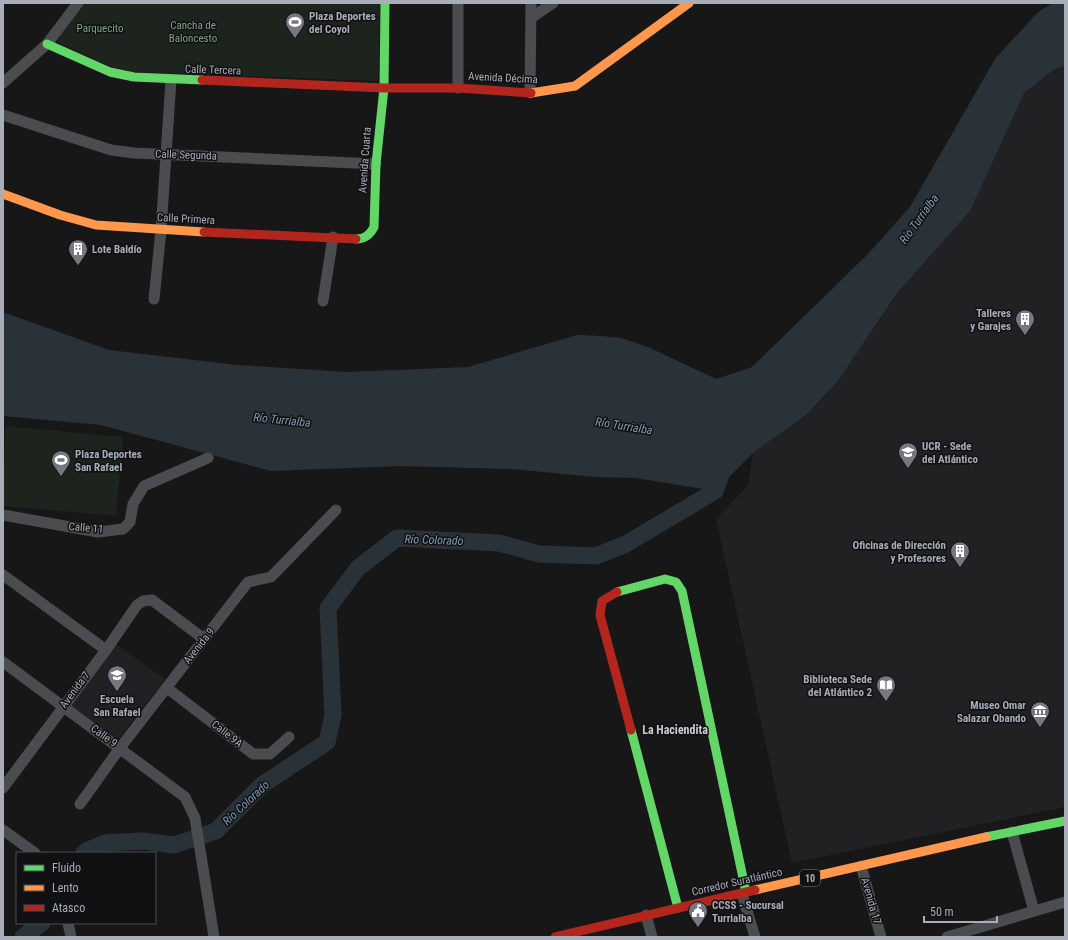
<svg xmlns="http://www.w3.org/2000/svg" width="1068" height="940" viewBox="0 0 1068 940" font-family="'Roboto Condensed',sans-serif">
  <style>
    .built { fill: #212123 }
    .green { fill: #1d241e }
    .water { fill: #2a3239 }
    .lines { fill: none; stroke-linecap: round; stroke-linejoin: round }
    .river { stroke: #2a3239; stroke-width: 17 }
    .street { stroke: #4b4c50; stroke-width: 11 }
    .fast { stroke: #63d668; stroke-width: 9 }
    .slow { stroke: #ff974d; stroke-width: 9 }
    .jam { stroke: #b3261e; stroke-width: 9 }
    .labels { text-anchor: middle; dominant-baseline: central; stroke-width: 3; stroke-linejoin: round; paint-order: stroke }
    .shield { fill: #111113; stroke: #7b7e86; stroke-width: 1 }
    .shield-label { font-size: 10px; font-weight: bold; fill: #a8adb8 }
    .poi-label { font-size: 11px; font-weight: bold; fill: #a8adb8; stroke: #111113; text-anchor: start }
    .park-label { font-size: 11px; fill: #7fa381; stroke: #111113 }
    .street-label { font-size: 11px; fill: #a8adb8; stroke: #111113 }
    .water-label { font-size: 12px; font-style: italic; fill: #7f9bb3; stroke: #111113 }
    .neighbourhood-label { font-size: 12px; font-weight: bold; fill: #c9ccd4; stroke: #111113 }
  </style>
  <rect width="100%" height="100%" fill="#171717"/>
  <g class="built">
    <polygon points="1065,66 1065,807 792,863 716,519 748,485 753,453 807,414 838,381 995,151 1024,93 1055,69"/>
    <polygon points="116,644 165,679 118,739 69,705"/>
  </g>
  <g class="green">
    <polygon points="81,3 380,3 378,81 132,72 107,65 57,42 61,36 58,35"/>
    <polygon points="5,426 123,437 116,516 3,506"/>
  </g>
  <polygon class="water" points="1053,3 1065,3 1065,66 1055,69 1024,93 970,211 898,292 838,381 807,414 753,453 715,491 636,478 595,477 512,469 401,466 271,471 101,425 3,416 3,312 109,350 237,365 347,372 468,367 577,335 602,336 621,338 648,347 716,379 752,367 869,253 910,207 995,59 1038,12"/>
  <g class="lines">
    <g class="river">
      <polyline points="84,853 86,851 105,843 143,841 174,845 216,831 262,785 327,742 333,715 328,608 358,568 397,538 499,543 539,554 596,556 626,544 715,491 723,469"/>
      <polyline points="23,937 42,923"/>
    </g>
    <g class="street">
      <polyline points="531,18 553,3"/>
      <polyline points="3,83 47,44 78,3"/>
      <polyline points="458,88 458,3"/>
      <polyline points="530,93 531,3"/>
      <polyline points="3,115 111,150 134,153 376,164"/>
      <polyline points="154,299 161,230 171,80"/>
      <polyline points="323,301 333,237"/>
      <polyline points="3,515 98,532 123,529 130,522 133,504 144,486 208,458"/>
      <polyline points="3,575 106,650"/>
      <polyline points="3,662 185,797 195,818 214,937"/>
      <polyline points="167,688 253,754 270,754 289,737"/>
      <polyline points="3,788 106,650 137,605 143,601 152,600 204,639"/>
      <polyline points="80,804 120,748 248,582 271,577 336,510"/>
      <polyline points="3,830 35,853"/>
      <polyline points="1012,832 1034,911"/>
      <polyline points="861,866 881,937"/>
      <polyline points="742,894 755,937"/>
      <polyline points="646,915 652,937"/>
      <polyline points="68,923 71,937"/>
      <polyline points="947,937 1065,902"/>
    </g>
    <g class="fast">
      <polyline points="47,44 110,72 134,77 202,80"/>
      <path d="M356,239C365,239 370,235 374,227L376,164L384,88L385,3"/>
      <polyline points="617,592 665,579 676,582 682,591 746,892"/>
      <polyline points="631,730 678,908"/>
      <polyline points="986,837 1065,821"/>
    </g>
    <g class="slow">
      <polyline points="531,93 575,86 689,3"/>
      <polyline points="3,194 60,215 96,225 204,232"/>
      <polyline points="755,890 986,837"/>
    </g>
    <g class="jam">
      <polyline points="202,80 384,88 458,88 531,93"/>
      <polyline points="204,232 356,239"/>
      <polyline points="617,592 602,601 600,615 631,730"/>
      <polyline points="555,937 755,890"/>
    </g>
  </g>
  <defs>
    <g id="stadium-pin" transform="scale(1)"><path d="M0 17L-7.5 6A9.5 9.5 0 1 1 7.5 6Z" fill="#757880" stroke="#111113"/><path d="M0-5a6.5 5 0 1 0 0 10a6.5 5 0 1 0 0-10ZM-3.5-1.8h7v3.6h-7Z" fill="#fff"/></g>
    <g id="building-pin" transform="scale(1)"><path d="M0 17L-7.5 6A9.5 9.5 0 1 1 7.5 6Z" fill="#757880" stroke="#111113"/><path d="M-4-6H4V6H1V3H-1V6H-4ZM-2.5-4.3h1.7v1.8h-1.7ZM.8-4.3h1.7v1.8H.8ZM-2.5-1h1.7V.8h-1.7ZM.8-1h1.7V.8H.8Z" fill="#fff"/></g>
    <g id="university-pin" transform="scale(1)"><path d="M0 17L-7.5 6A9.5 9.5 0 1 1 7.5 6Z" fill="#757880" stroke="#111113"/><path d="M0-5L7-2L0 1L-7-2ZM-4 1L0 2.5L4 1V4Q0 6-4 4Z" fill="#fff"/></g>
    <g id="school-pin" transform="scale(1)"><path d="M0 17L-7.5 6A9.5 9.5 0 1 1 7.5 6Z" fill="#757880" stroke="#111113"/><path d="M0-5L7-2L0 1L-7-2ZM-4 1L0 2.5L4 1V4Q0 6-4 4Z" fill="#fff"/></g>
    <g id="library-pin" transform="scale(1)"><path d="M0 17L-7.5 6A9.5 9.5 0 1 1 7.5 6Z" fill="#757880" stroke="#111113"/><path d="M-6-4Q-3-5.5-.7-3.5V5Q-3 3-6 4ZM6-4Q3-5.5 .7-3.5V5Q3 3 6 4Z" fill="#fff"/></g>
    <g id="museum-pin" transform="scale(1)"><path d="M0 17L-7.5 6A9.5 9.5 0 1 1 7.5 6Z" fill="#757880" stroke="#111113"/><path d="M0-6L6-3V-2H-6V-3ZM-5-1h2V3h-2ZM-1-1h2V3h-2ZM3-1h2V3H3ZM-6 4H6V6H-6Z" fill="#fff"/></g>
    <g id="civic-pin" transform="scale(1)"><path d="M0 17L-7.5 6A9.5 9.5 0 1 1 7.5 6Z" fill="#757880" stroke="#111113"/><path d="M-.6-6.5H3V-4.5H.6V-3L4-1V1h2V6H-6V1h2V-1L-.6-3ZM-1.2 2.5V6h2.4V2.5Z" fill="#fff"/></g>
  </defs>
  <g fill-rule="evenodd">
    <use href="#stadium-pin" x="295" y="22"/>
    <use href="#building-pin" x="78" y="249"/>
    <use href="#building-pin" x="1025" y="319"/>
    <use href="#university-pin" x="908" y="452"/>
    <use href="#stadium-pin" x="61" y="460"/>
    <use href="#building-pin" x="960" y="551"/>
    <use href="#school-pin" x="117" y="675"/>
    <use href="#library-pin" x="886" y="685"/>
    <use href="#museum-pin" x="1040" y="711"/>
    <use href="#civic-pin" x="698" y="911"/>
  </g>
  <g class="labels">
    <rect class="shield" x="800" y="870" width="20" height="16" rx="3"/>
    <g class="shield-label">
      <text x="810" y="878">10</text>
    </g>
    <g class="poi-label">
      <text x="309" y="16">Plaza Deportes<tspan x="309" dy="13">del Coyol</tspan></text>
      <text x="92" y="249">Lote Baldío</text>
      <text x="1011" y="313" text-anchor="end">Talleres<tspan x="1011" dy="13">y Garajes</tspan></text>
      <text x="922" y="446">UCR - Sede<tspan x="922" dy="13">del Atlántico</tspan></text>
      <text x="75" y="454">Plaza Deportes<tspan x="75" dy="13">San Rafael</tspan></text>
      <text x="946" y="545" text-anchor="end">Oficinas de Dirección<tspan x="946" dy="13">y Profesores</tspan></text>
      <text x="872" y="679" text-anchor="end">Biblioteca Sede<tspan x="872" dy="13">del Atlántico 2</tspan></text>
      <text x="117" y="699" text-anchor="middle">Escuela<tspan x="117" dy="13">San Rafael</tspan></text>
      <text x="1026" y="705" text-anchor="end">Museo Omar<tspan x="1026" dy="13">Salazar Obando</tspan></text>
      <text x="712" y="905">CCSS - Sucursal<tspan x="712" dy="13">Turrialba</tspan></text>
    </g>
    <g class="park-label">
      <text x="193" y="25">Cancha de<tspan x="193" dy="13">Baloncesto</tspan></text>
      <text x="100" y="28">Parquecito</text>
    </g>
    <g class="street-label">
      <text transform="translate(213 70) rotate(2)">Calle Tercera</text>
      <text transform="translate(503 78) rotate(3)">Avenida Décima</text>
      <text transform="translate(186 155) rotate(2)">Calle Segunda</text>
      <text transform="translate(365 160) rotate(-86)">Avenida Cuarta</text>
      <text transform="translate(186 219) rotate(3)">Calle Primera</text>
      <text transform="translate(86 528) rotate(5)">Calle 11</text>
      <text transform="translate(199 646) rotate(-52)">Avenida 9</text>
      <text transform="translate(75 690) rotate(-53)">Avenida 7</text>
      <text transform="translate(227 734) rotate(38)">Calle 9A</text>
      <text transform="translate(104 736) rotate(36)">Calle 9</text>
      <text transform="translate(737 882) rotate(-13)">Corredor Suratlántico</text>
      <text transform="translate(871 901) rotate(74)">Avenida 17</text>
    </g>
    <g class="water-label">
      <text transform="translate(919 219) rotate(-54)">Río Turrialba</text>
      <text transform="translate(282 420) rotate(6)">Río Turrialba</text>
      <text transform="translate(624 426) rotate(9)">Río Turrialba</text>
      <text transform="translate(434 540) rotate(2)">Río Colorado</text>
      <text transform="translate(246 803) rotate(-43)">Río Colorado</text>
    </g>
    <g class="neighbourhood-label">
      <text x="675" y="730">La Haciendita</text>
    </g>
  </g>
  <rect width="1068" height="940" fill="none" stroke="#a8adb8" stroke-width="8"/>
  <rect x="16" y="852" width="140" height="72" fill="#111113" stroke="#4d4f55"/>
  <rect x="24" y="865" width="20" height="6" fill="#63d668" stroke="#4d4f55"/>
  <text x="52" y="872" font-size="12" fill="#a8adb8">Fluido</text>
  <rect x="24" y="885" width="20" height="6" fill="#ff974d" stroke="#4d4f55"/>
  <text x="52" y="892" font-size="12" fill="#a8adb8">Lento</text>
  <rect x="24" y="905" width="20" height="6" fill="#b3261e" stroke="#4d4f55"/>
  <text x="52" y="912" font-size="12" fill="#a8adb8">Atasco</text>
  <path d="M924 916v6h73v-6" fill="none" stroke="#a8adb8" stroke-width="2"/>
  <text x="930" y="916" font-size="12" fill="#a8adb8" stroke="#111113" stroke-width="3" paint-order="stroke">50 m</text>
</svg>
